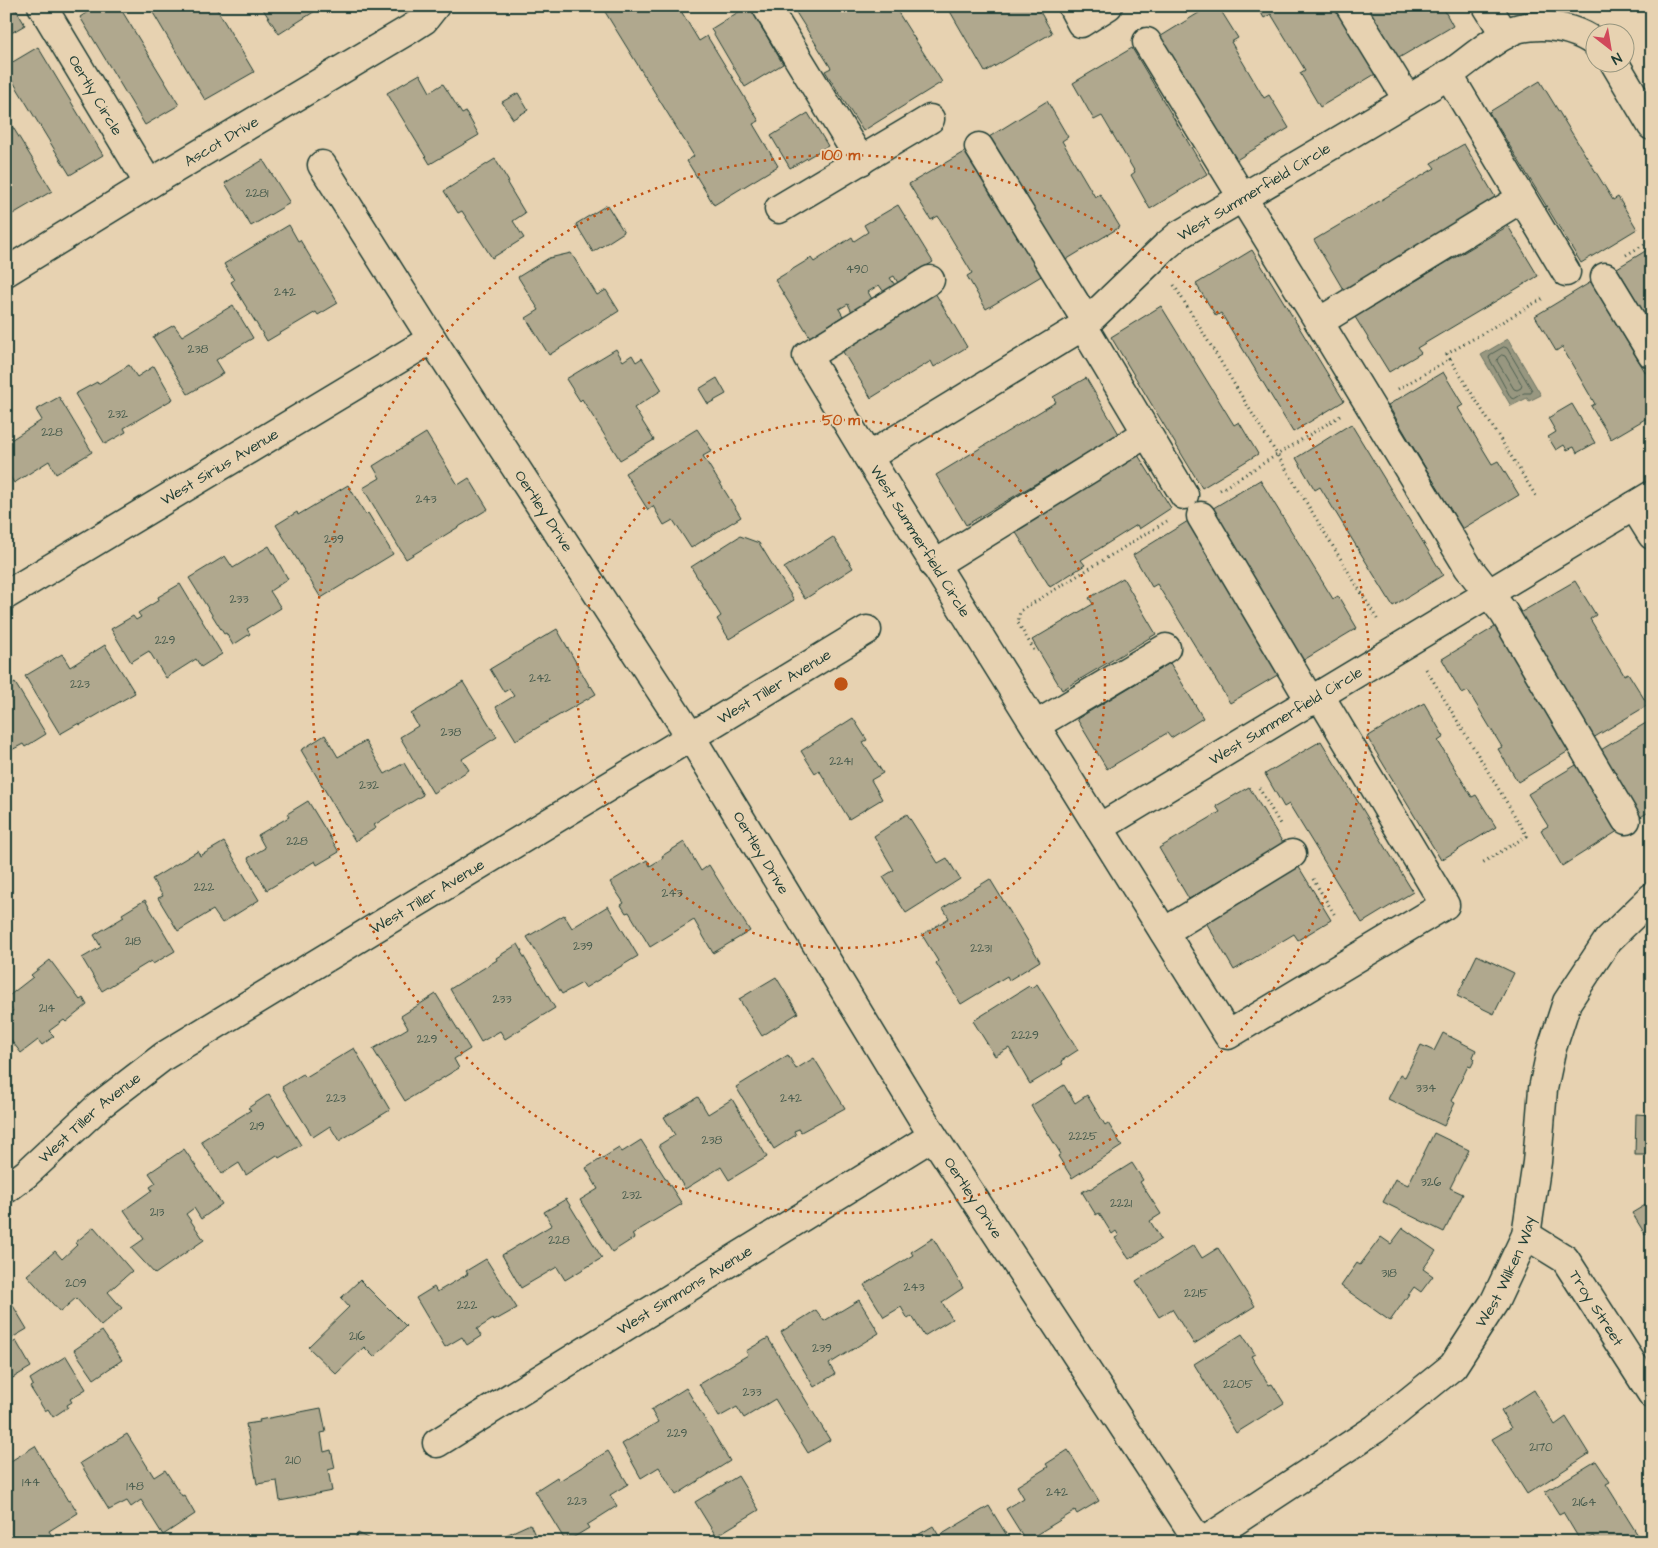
<svg xmlns="http://www.w3.org/2000/svg" width="1658" height="1548" viewBox="0 0 1658 1548" font-family="'Architects Daughter',sans-serif">
  <style>
    .water { fill: #989780; stroke: #687362 }
    .lines { fill: none; stroke-linecap: round; stroke-linejoin: round }
    .shore { stroke: #4f6152; stroke-width: 1 }
    .building { fill: #b0a88e; stroke: #1f3d34 }
    .minor-casing { stroke: #1f3d34; stroke-width: 31 }
    .path { stroke: #1f3d34; stroke-width: 3; stroke-dasharray: 1 4; stroke-linecap: butt }
    .minor { stroke: #e7d2b1; stroke-width: 28 }
    .ring { fill: none; stroke: #c05314; stroke-width: 2.5; stroke-dasharray: 2.5 5 }
    .labels { text-anchor: middle; dominant-baseline: central; stroke-width: 4; stroke-linejoin: round; paint-order: stroke }
    .number-label { font-size: 12px; fill: #43584a }
    .street-label { font-size: 15px; fill: #1f3d34; stroke: #e7d2b1 }
    .centre { fill: #c05314; stroke: #e7d2b1; stroke-width: 2.5 }
    .ring-label { font-size: 15px; text-anchor: middle; font-weight: bold; fill: #c05314; stroke: #e7d2b1; stroke-width: 4; stroke-linejoin: round; paint-order: stroke }
  </style>
  <rect width="100%" height="100%" fill="#e7d2b1"/>
  <filter id="ink" filterUnits="userSpaceOnUse"><feTurbulence type="fractalNoise" baseFrequency=".02" numOctaves="2"/><feDisplacementMap in="SourceGraphic" scale="10" xChannelSelector="R" yChannelSelector="G"/><feConvolveMatrix kernelMatrix="1 2 1 2 8 2 1 2 1" color-interpolation-filters="sRGB"/></filter>
  <g filter="url(#ink)">
    <polygon class="water" points="1508,339 1541,395 1529,401 1527,398 1511,406 1481,355"/>
    <g class="lines">
      <g class="shore">
        <polygon points="1504,347 1507,348 1532,390 1531,393 1524,393 1514,399 1511,398 1489,358 1490,355"/>
        <polygon points="1502,355 1505,356 1522,385 1521,388 1517,390 1514,389 1497,361 1498,358"/>
      </g>
    </g>
    <g class="building">
      <polygon points="6,6 14,6 25,25 6,36"/>
      <polygon points="97,6 119,6 179,105 145,125 80,17"/>
      <polygon points="149,6 215,6 254,72 205,100"/>
      <polygon points="261,6 323,6 279,34"/>
      <polygon points="604,6 678,6 699,41 707,36 759,121 753,124 778,166 714,205 687,161 694,156 602,7"/>
      <polygon points="748,6 749,6 783,64 745,87 711,29"/>
      <polygon points="792,6 894,6 942,82 863,131 825,71 831,68"/>
      <polygon points="947,6 1037,6 1052,33 985,72"/>
      <polygon points="1210,6 1218,6 1238,38 1231,42 1264,98 1269,95 1289,128 1233,162 1158,38"/>
      <polygon points="1257,6 1337,6 1377,73 1320,107 1300,73 1305,70 1271,14 1264,18"/>
      <polygon points="1365,6 1442,6 1453,26 1397,59"/>
      <polygon points="38,47 103,155 70,175 6,70 6,66"/>
      <polygon points="1132,48 1207,174 1150,209 1131,175 1135,172 1102,116 1094,120 1073,83"/>
      <polygon points="420,74 430,92 443,84 462,114 466,112 479,135 430,164 387,93"/>
      <polygon points="1540,81 1613,200 1618,197 1637,229 1581,263 1489,112"/>
      <polygon points="518,93 528,110 513,119 502,102"/>
      <polygon points="1047,101 1068,137 1062,141 1095,197 1100,194 1120,227 1064,261 989,137"/>
      <polygon points="808,113 828,146 790,168 771,136"/>
      <polygon points="6,116 52,191 6,218"/>
      <polygon points="1464,144 1497,200 1344,291 1314,240 1435,168 1431,163"/>
      <polygon points="969,149 1043,275 986,309 967,276 972,273 938,216 931,220 909,184"/>
      <polygon points="495,159 509,182 507,183 525,213 513,221 524,238 492,258 462,211 458,213 444,191"/>
      <polygon points="263,160 290,203 251,226 225,183"/>
      <polygon points="607,205 624,232 593,252 576,224"/>
      <polygon points="898,205 933,262 898,283 894,276 890,278 895,285 884,292 879,285 868,292 872,299 852,312 848,304 839,309 843,316 810,337 775,280 811,258 814,262 852,237 854,241 868,232 864,225"/>
      <polygon points="289,225 298,241 300,240 338,303 318,315 316,312 267,341 231,282 234,280 224,264"/>
      <polygon points="1508,226 1538,276 1417,348 1421,353 1389,372 1355,317"/>
      <polygon points="1652,247 1652,326 1617,268"/>
      <polygon points="1252,250 1344,401 1293,432 1221,313 1216,316 1196,284"/>
      <polygon points="571,253 597,295 606,290 619,311 549,355 526,318 539,310 518,277 549,258"/>
      <polygon points="1591,282 1652,383 1652,415 1611,439 1591,406 1595,404 1562,347 1556,351 1535,316"/>
      <polygon points="934,291 967,347 934,367 931,361 871,398 840,347"/>
      <polygon points="233,305 253,338 216,360 224,373 188,394 153,337 174,325 182,336"/>
      <polygon points="1161,306 1234,425 1239,422 1258,454 1202,488 1111,337"/>
      <polygon points="616,349 623,361 632,355 636,362 642,358 662,390 634,408 654,440 620,460 582,399 580,401 566,379"/>
      <polygon points="129,365 137,377 154,366 173,399 124,428 126,432 105,444 75,394 97,382 98,384"/>
      <polygon points="1443,372 1463,405 1458,408 1492,464 1498,461 1519,495 1462,529 1388,405"/>
      <polygon points="717,378 726,394 708,404 699,389"/>
      <polygon points="1086,378 1119,434 966,525 936,475 1056,402 1053,397"/>
      <polygon points="59,397 92,452 56,474 49,461 14,483 6,470 6,443 42,420 36,410"/>
      <polygon points="1572,404 1595,443 1577,453 1574,447 1567,450 1564,445 1556,450 1548,437 1556,432 1548,418"/>
      <polygon points="1351,424 1443,575 1393,606 1320,487 1315,490 1296,458"/>
      <polygon points="697,429 712,451 703,456 741,517 691,548 673,520 664,525 653,506 648,510 625,473"/>
      <polygon points="426,433 458,485 469,478 488,509 406,559 363,488 380,478 373,466"/>
      <polygon points="1138,455 1171,508 1139,529 1137,525 1081,560 1085,565 1050,587 1015,531"/>
      <polygon points="1260,480 1333,599 1338,596 1357,628 1302,661 1210,510"/>
      <polygon points="348,485 366,515 368,513 393,554 321,598 276,525 297,512 298,515"/>
      <polygon points="1188,521 1281,673 1230,703 1157,584 1152,587 1133,555"/>
      <polygon points="740,536 759,543 794,600 729,639 717,619 721,616 691,567"/>
      <polygon points="833,537 853,568 805,599 784,568"/>
      <polygon points="269,546 288,579 270,591 281,608 247,629 250,634 233,645 226,633 224,634 189,578 225,556 233,568"/>
      <polygon points="1123,578 1156,634 1062,690 1032,640 1093,604 1089,598"/>
      <polygon points="1575,581 1596,615 1590,619 1624,675 1628,673 1648,705 1593,738 1518,614"/>
      <polygon points="180,584 222,654 201,667 196,659 166,678 149,651 131,662 111,629 133,616 136,620 141,617 138,613 159,600 158,597"/>
      <polygon points="1498,625 1572,749 1518,782 1498,749 1502,747 1468,691 1462,694 1442,659"/>
      <polygon points="557,629 590,687 591,686 596,694 516,740 496,707 514,696 509,689 504,692 490,669"/>
      <polygon points="105,645 135,693 80,725 79,723 60,734 25,676 62,654 70,667"/>
      <polygon points="1170,663 1203,718 1171,738 1167,733 1107,769 1077,719"/>
      <polygon points="463,682 497,737 462,759 469,770 433,793 400,737 418,726 411,714"/>
      <polygon points="15,683 46,734 25,747 23,744 6,753 6,688"/>
      <polygon points="1424,703 1444,737 1438,741 1472,797 1476,795 1496,827 1441,860 1367,737"/>
      <polygon points="853,718 867,740 863,742 883,773 871,780 882,799 849,819 819,770 815,773 801,751"/>
      <polygon points="1651,720 1652,810 1639,818 1599,751"/>
      <polygon points="325,735 338,757 365,741 385,774 404,763 423,795 374,825 376,828 355,841 301,750"/>
      <polygon points="1321,741 1413,892 1362,923 1289,804 1284,807 1265,774"/>
      <polygon points="1581,762 1621,829 1562,866 1541,830 1548,826 1528,794"/>
      <polygon points="1249,787 1283,843 1189,899 1159,848 1220,812 1216,806"/>
      <polygon points="308,801 339,852 317,865 315,861 267,890 248,858 265,848 258,835 289,817 287,814"/>
      <polygon points="907,814 938,863 947,858 960,879 906,913 883,877 894,870 874,836"/>
      <polygon points="224,842 259,900 222,923 213,910 178,931 158,898 163,896 152,879 198,851 200,856"/>
      <polygon points="684,842 701,871 709,865 750,931 713,953 694,920 650,947 629,912 626,913 621,905 624,903 610,882 647,860 650,866 663,858 662,856"/>
      <polygon points="1297,864 1331,920 1298,940 1294,934 1234,970 1204,919"/>
      <polygon points="990,879 1040,961 1009,980 1007,976 961,1004 936,963 938,961 922,935 949,918 943,908"/>
      <polygon points="145,900 175,951 153,964 151,961 102,991 82,958 101,947 94,935 124,917 122,914"/>
      <polygon points="608,906 638,956 585,988 582,983 562,994 527,937 564,915 572,928"/>
      <polygon points="518,944 522,951 521,952 555,1008 505,1039 500,1031 481,1042 450,989 497,960 496,958"/>
      <polygon points="1477,955 1514,973 1494,1014 1457,996"/>
      <polygon points="50,960 80,1000 83,998 87,1005 66,1022 64,1020 49,1031 54,1036 42,1045 38,1040 21,1053 6,1034 6,1016 13,1011 6,1002 6,998 33,977 31,975"/>
      <polygon points="776,977 798,1013 762,1036 739,999"/>
      <polygon points="1037,984 1078,1050 1061,1061 1063,1064 1030,1084 1009,1048 995,1056 973,1021 1029,986 1031,988"/>
      <polygon points="436,994 470,1049 454,1059 459,1068 405,1101 373,1049 408,1028 401,1016"/>
      <polygon points="1443,1033 1476,1050 1473,1057 1475,1059 1471,1067 1468,1066 1451,1101 1455,1103 1444,1126 1388,1099 1400,1075 1405,1077 1421,1045 1434,1051"/>
      <polygon points="354,1048 390,1110 339,1141 330,1126 313,1137 282,1087 303,1074 306,1077"/>
      <polygon points="788,1055 796,1069 814,1058 845,1108 801,1132 799,1129 794,1131 796,1135 774,1149 736,1087"/>
      <polygon points="1064,1085 1075,1103 1087,1095 1105,1125 1108,1123 1122,1146 1072,1178 1058,1156 1061,1154 1031,1106"/>
      <polygon points="269,1094 301,1145 279,1158 277,1155 246,1175 239,1163 222,1174 201,1141 251,1110 248,1108"/>
      <polygon points="1652,1096 1652,1155 1635,1155 1636,1114 1651,1115"/>
      <polygon points="698,1097 708,1114 732,1099 767,1157 729,1180 721,1167 685,1189 659,1145 675,1135 664,1117"/>
      <polygon points="1434,1133 1469,1150 1450,1188 1463,1194 1444,1232 1383,1202 1395,1179 1408,1185"/>
      <polygon points="641,1140 682,1204 632,1234 634,1238 612,1252 580,1200 598,1189 586,1168 619,1148 622,1152"/>
      <polygon points="184,1149 222,1204 201,1219 194,1208 186,1214 204,1240 155,1274 131,1248 144,1239 124,1210 152,1190 150,1187 156,1183 149,1173"/>
      <polygon points="1132,1163 1143,1180 1140,1182 1161,1214 1150,1221 1161,1239 1129,1259 1115,1238 1119,1236 1116,1231 1112,1234 1099,1213 1096,1215 1082,1192 1089,1188 1090,1189"/>
      <polygon points="566,1199 602,1258 565,1280 557,1267 521,1288 502,1255 552,1225 544,1212"/>
      <polygon points="1652,1201 1652,1239 1648,1233 1645,1234 1632,1213"/>
      <polygon points="94,1227 132,1271 108,1292 122,1308 101,1326 76,1298 60,1312 27,1275 55,1251 62,1259 77,1245 75,1243"/>
      <polygon points="1403,1228 1436,1251 1423,1269 1433,1276 1421,1292 1414,1287 1390,1321 1341,1286 1357,1263 1360,1265 1381,1237 1391,1244"/>
      <polygon points="933,1238 963,1288 942,1302 952,1319 924,1336 912,1316 908,1319 901,1307 884,1317 864,1285 913,1255 911,1252"/>
      <polygon points="1194,1245 1202,1258 1218,1248 1255,1306 1194,1344 1172,1309 1159,1317 1136,1281"/>
      <polygon points="486,1259 517,1308 494,1321 493,1319 477,1329 481,1336 467,1345 462,1337 445,1347 416,1298 434,1287 437,1292 468,1274 466,1271"/>
      <polygon points="360,1280 406,1326 374,1357 364,1347 336,1374 308,1347 349,1307 341,1298"/>
      <polygon points="6,1294 27,1329 10,1339 12,1343 16,1341 31,1367 6,1382"/>
      <polygon points="859,1300 879,1333 829,1364 835,1374 814,1387 781,1332 816,1310 824,1321"/>
      <polygon points="102,1331 122,1360 94,1379 74,1350"/>
      <polygon points="1242,1334 1255,1354 1251,1356 1269,1385 1272,1384 1284,1403 1236,1433 1194,1364"/>
      <polygon points="768,1338 830,1440 808,1453 775,1399 744,1418 737,1407 719,1417 699,1384 748,1355 746,1351"/>
      <polygon points="66,1356 86,1389 70,1399 72,1402 67,1405 68,1407 53,1417 48,1409 45,1411 30,1387 33,1385 30,1379"/>
      <polygon points="686,1388 730,1461 676,1495 659,1467 641,1478 622,1444 658,1422 651,1410"/>
      <polygon points="1534,1390 1555,1425 1566,1417 1589,1454 1527,1494 1492,1439 1511,1428 1501,1411"/>
      <polygon points="321,1408 326,1432 321,1433 324,1452 331,1450 335,1468 328,1470 332,1491 280,1501 277,1481 257,1484 246,1424 260,1422 259,1420"/>
      <polygon points="127,1434 154,1477 165,1470 182,1496 184,1495 195,1514 163,1535 141,1500 131,1507 127,1501 109,1510 80,1463"/>
      <polygon points="35,1446 68,1501 70,1500 78,1513 49,1531 56,1542 13,1542 6,1531 6,1464"/>
      <polygon points="1068,1450 1099,1501 1077,1514 1075,1511 1026,1541 1006,1509 1024,1498 1017,1486 1048,1467 1046,1464"/>
      <polygon points="608,1451 628,1484 610,1495 617,1506 587,1525 589,1528 566,1542 535,1491 557,1477 559,1481"/>
      <polygon points="1596,1461 1610,1482 1606,1484 1641,1540 1637,1542 1597,1542 1593,1536 1581,1542 1563,1512 1559,1514 1545,1492"/>
      <polygon points="738,1476 759,1510 716,1536 695,1502"/>
      <polygon points="989,1506 1009,1539 1005,1542 913,1542 911,1539 933,1526 939,1536"/>
      <polygon points="530,1524 538,1542 498,1542 508,1537 506,1535"/>
      <polygon points="358,1533 375,1542 353,1542"/>
    </g>
    <g class="lines">
      <g class="minor-casing">
        <g id="minor">
          <path id="s1" d="M42,6L149,184"/>
          <polyline points="766,6 861,161"/>
          <polyline points="1072,6 1081,23 1108,6"/>
          <polyline points="1350,6 1407,99"/>
          <polyline points="1487,6 1505,35"/>
          <polyline points="1147,42 1319,322 1468,567 1504,613 1626,820"/>
          <path id="s2" d="M1596,43C1573,27 1547,23 1520,28C1501,32 1465,64 1447,76C1359,130 1268,182 1179,235L1166,246L1083,326L868,457L1099,828L1652,495"/>
          <polyline points="1614,62 1652,126"/>
          <polyline points="1448,74 1566,272"/>
          <polyline points="979,147 1087,322"/>
          <path id="s3" d="M322,165L432,339L691,737L933,1136L1199,1542"/>
          <polyline points="779,209 930,119"/>
          <path id="s4" d="M6,272L149,184L410,29L424,20L435,6"/>
          <polyline points="1605,277 1652,354"/>
          <polyline points="1319,322 1522,198"/>
          <polyline points="1083,326 1184,495"/>
          <polyline points="868,457 807,356 930,280"/>
          <polyline points="1634,506 1652,535"/>
          <polyline points="1201,516 1311,702"/>
          <polyline points="934,565 1147,433"/>
          <path id="s5" d="M6,595L432,339"/>
          <polyline points="1036,725 1166,648"/>
          <polyline points="1099,828 1228,1035 1445,905 1320,696"/>
          <polyline points="1164,932 1292,854"/>
          <path id="s6" d="M6,1189L26,1174L99,1106L164,1056L867,630"/>
          <path id="s7" d="M1526,1235L1565,1259L1652,1394"/>
          <path id="s8" d="M437,1443L933,1136"/>
          <path id="s9" d="M1203,1542L1375,1429L1453,1366L1495,1301L1526,1235L1537,1162L1543,1089L1551,1051L1567,1002L1608,940L1652,897"/>
        </g>
      </g>
      <g class="path">
        <polyline points="1626,255 1652,240"/>
        <polyline points="1174,285 1379,622"/>
        <polyline points="1450,359 1536,496"/>
        <polyline points="1398,389 1450,359 1447,354 1545,297"/>
        <polyline points="1220,490 1340,416"/>
        <polyline points="1034,650 1018,623 1020,611 1167,521"/>
        <polyline points="1426,669 1527,836 1482,863"/>
        <polyline points="1259,788 1280,824"/>
        <polyline points="1313,879 1336,917"/>
      </g>
      <use href="#minor" class="minor"/>
    </g>
  </g>
  <g class="ring">
    <circle cx="841" cy="684" r="264"/>
    <circle cx="841" cy="684" r="529"/>
  </g>
  <g class="labels">
    <g class="number-label">
      <text x="257" y="193">2281</text>
      <text x="857" y="269">490</text>
      <text x="285" y="292">242</text>
      <text x="198" y="349">238</text>
      <text x="118" y="414">232</text>
      <text x="52" y="432">228</text>
      <text x="426" y="499">243</text>
      <text x="334" y="539">239</text>
      <text x="239" y="599">233</text>
      <text x="165" y="640">229</text>
      <text x="540" y="678">242</text>
      <text x="80" y="684">223</text>
      <text x="451" y="732">238</text>
      <text x="841" y="761">2241</text>
      <text x="369" y="785">232</text>
      <text x="297" y="841">228</text>
      <text x="204" y="887">222</text>
      <text x="672" y="893">243</text>
      <text x="133" y="941">218</text>
      <text x="583" y="946">239</text>
      <text x="981" y="948">2231</text>
      <text x="502" y="999">233</text>
      <text x="47" y="1008">214</text>
      <text x="1025" y="1035">2229</text>
      <text x="427" y="1039">229</text>
      <text x="1426" y="1088">334</text>
      <text x="336" y="1098">223</text>
      <text x="791" y="1098">242</text>
      <text x="257" y="1126">219</text>
      <text x="1083" y="1136">2225</text>
      <text x="712" y="1140">238</text>
      <text x="1431" y="1182">326</text>
      <text x="632" y="1195">232</text>
      <text x="1121" y="1203">2221</text>
      <text x="157" y="1212">213</text>
      <text x="559" y="1240">228</text>
      <text x="1389" y="1273">318</text>
      <text x="76" y="1283">209</text>
      <text x="914" y="1287">243</text>
      <text x="1196" y="1293">2215</text>
      <text x="467" y="1305">222</text>
      <text x="357" y="1336">216</text>
      <text x="822" y="1348">239</text>
      <text x="1238" y="1384">2205</text>
      <text x="752" y="1392">233</text>
      <text x="677" y="1433">229</text>
      <text x="1541" y="1447">2170</text>
      <text x="293" y="1460">210</text>
      <text x="31" y="1482">144</text>
      <text x="135" y="1486">148</text>
      <text x="1057" y="1492">242</text>
      <text x="577" y="1501">223</text>
      <text x="1584" y="1502">2164</text>
    </g>
    <g class="street-label">
      <text stroke="none"><textPath href="#s1" startOffset="104">Oertly Circle</textPath></text>
      <text stroke="none"><textPath href="#s4" startOffset="252">Ascot Drive</textPath></text>
      <text transform="translate(1254 192) rotate(-31)">West Summerfield Circle</text>
      <text stroke="none"><textPath href="#s5" startOffset="249">West Sirius Avenue</textPath></text>
      <text stroke="none"><textPath href="#s3" startOffset="411">Oertley Drive</textPath></text>
      <text stroke="none"><textPath href="#s2" startOffset="962">West Summerfield Circle</textPath></text>
      <text stroke="none"><textPath href="#s6" startOffset="920">West Tiller Avenue</textPath></text>
      <text stroke="none"><textPath href="#s2" startOffset="1518">West Summerfield Circle</textPath></text>
      <text stroke="none"><textPath href="#s3" startOffset="816">Oertley Drive</textPath></text>
      <text stroke="none"><textPath href="#s6" startOffset="515">West Tiller Avenue</textPath></text>
      <text stroke="none"><textPath href="#s6" startOffset="110">West Tiller Avenue</textPath></text>
      <text stroke="none"><textPath href="#s3" startOffset="1221">Oertley Drive</textPath></text>
      <text stroke="none"><textPath href="#s9" startOffset="415">West Wilken Way</textPath></text>
      <text stroke="none"><textPath href="#s8" startOffset="291">West Simmons Avenue</textPath></text>
      <text stroke="none"><textPath href="#s7" startOffset="104">Troy Street</textPath></text>
    </g>
  </g>
  <circle cx="841" cy="684" r="8" class="centre"/>
  <g class="ring-label">
    <text x="841" y="160">100 m</text>
    <text x="841" y="425">50 m</text>
  </g>
  <rect width="1658" height="1548" fill="none" stroke="#e7d2b1" stroke-width="25"/>
  <rect x="12" y="12" width="1633" height="1523" fill="none" stroke="#1f3d34" stroke-width="2" filter="url(#ink)"/>
  <g transform="translate(1610 48) rotate(149)"><circle r="24" fill="#e7d2b1" stroke="#97967f"/>
  <path d="M0-4L9 19L0 12L-9 19Z" fill="#d1495b"/>
  <text y="-8" font-size="14" font-weight="bold" text-anchor="middle" fill="#1f3d34">N</text>
  </g>
</svg>
